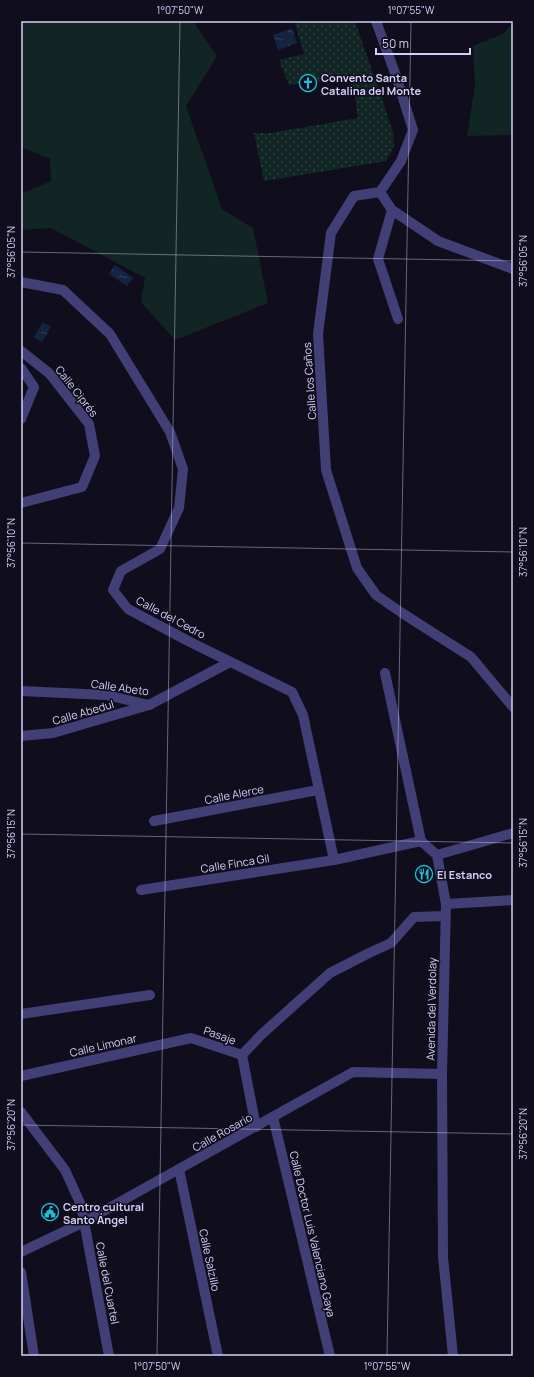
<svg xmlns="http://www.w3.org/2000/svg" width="534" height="1377" viewBox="0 0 534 1377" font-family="Manrope,sans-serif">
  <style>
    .grass { fill: #112525 }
    .garden { fill: url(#garden-dots) }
    .water { fill: url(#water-ripples) }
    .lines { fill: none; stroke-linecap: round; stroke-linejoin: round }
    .minor { stroke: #423e76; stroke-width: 10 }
    .ticks { fill: none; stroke: #d4cef9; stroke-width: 1; stroke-opacity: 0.45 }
    .labels { text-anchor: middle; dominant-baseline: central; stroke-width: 3; stroke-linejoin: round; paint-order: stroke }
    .poi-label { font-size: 11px; font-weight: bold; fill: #d4cef9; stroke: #100e1c; text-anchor: start }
    .street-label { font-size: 11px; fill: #d4cef9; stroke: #100e1c }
    .neatline { fill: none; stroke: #d4cef9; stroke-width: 1.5 }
    .ticks-label { font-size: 10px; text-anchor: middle; fill: #d4cef9 }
  </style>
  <defs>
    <pattern id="garden-dots" width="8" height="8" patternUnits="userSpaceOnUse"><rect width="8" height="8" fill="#112525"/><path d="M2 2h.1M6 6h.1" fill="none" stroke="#334345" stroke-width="1.8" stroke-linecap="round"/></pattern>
    <pattern id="water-ripples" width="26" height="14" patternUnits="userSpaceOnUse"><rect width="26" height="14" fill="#132440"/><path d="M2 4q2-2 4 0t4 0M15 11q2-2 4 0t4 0" fill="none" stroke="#34435c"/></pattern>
  </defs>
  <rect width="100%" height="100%" fill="#100e1c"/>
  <g class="grass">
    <polygon points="21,21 193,21 217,56 186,106 222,209 253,228 268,303 175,340 141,302 145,278 51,228 21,230 21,194 51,181 50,159 21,147"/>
    <polygon points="513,23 513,137 512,135 467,136 475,85 473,46 503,34"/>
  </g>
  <polygon class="garden" points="306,21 355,21 393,132 394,146 386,161 264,181 254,133 270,133 358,118 352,78 289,85 279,60 304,54 295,24"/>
  <g class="water">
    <polygon points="292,28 297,43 278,50 273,35"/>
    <polygon points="115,265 133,278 127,286 109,274"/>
    <polygon points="43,322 51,327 42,342 34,337"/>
  </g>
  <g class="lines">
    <g class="minor">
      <polyline points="376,21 396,76 413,130 401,161 380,192 354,196 331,233 318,334 326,470 357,568 376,595 402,613 471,657 513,707"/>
      <polyline points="380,192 392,210 438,241 513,269"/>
      <polyline points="392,210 378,259 398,319"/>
      <polyline points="21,282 63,290 110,334 170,432 183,469 179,508 160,549 121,571 113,590 128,609 190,642 292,692 303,715 334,860"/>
      <polyline points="21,351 49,373 89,424 95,456 82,487 21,503"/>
      <polyline points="21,368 34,387 21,419"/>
      <polyline points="385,673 421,841 437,855 446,904 442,1074 443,1257 453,1356"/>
      <polyline points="21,691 106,695 149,705 230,662"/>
      <polyline points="21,736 53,733 149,705"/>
      <polyline points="154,821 318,790"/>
      <polyline points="437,855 513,833"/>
      <polyline points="141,890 334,860 421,841"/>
      <polyline points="446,904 513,900"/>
      <polyline points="21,1014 150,995"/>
      <polyline points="242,1055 262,1034 330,973 369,953 391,943 414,917 445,916"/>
      <polyline points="242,1055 256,1127"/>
      <polyline points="21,1076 191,1038 242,1055"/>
      <polyline points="21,1112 65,1170 81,1205 109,1356"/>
      <polyline points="273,1117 330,1356"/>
      <polyline points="179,1169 218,1356"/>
      <polyline points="21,1252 84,1222 353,1072 442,1074"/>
      <polyline points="21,1272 34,1356"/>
    </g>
  </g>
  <path class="ticks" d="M21,252L513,261M21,543L513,552M21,834L513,843M21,1125L513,1134M157,1356L180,21M387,1356L411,21"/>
  <defs>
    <g id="church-ring" transform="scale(0.9)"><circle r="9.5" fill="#100e1c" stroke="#19c1da" stroke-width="1.5"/><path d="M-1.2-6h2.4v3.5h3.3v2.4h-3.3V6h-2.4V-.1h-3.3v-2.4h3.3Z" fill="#19c1da"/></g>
    <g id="restaurant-ring" transform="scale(0.9)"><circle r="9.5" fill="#100e1c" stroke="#19c1da" stroke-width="1.5"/><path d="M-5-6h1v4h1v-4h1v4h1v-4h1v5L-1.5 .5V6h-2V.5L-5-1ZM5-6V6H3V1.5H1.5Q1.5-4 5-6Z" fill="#19c1da"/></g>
    <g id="civic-ring" transform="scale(0.9)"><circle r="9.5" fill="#100e1c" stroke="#19c1da" stroke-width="1.5"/><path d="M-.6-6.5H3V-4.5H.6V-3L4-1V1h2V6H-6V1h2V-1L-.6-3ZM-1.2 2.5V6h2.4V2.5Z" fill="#19c1da"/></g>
  </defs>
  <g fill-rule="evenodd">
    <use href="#church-ring" x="308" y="83"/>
    <use href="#restaurant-ring" x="424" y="874"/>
    <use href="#civic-ring" x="50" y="1212"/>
  </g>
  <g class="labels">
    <g class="poi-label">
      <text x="321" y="77">Convento Santa<tspan x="321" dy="13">Catalina del Monte</tspan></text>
      <text x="437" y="874">El Estanco</text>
      <text x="63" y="1206">Centro cultural<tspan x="63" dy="13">Santo Ángel</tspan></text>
    </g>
    <g class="street-label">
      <text transform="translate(309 381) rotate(-94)">Calle los Caños</text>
      <text transform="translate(77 391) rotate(52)">Calle Ciprés</text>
      <text transform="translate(171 617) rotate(28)">Calle del Cedro</text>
      <text transform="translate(120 687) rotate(8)">Calle Abeto</text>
      <text transform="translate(83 712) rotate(-16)">Calle Abedul</text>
      <text transform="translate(234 794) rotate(-11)">Calle Alerce</text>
      <text transform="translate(235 863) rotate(-9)">Calle Finca Gil</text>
      <text transform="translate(431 1009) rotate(-89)">Avenida del Verdolay</text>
      <text transform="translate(220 1035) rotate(19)">Pasaje</text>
      <text transform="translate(103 1045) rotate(-13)">Calle Limonar</text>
      <text transform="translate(222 1132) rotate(-29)">Calle Rosario</text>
      <text transform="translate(313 1234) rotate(77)">Calle Doctor Luis Valenciano Gaya</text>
      <text transform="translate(210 1260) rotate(78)">Calle Salzillo</text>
      <text transform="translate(108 1283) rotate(79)">Calle del Cuartel</text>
    </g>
  </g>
  <rect width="534" height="1377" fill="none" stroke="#100e1c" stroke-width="44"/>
  <path d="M376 48v6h94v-6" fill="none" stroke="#d4cef9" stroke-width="2"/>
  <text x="382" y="48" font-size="12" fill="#d4cef9" stroke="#100e1c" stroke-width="3" paint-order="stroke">50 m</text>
  <rect x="22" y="22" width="490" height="1333" class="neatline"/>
  <g class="ticks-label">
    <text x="180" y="14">1°07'50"W</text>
    <text x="411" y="14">1°07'55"W</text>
    <text transform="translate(11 252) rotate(-90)" y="4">37°56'05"N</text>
    <text transform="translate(523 261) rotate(-90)" y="4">37°56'05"N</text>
    <text transform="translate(11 543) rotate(-90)" y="4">37°56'10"N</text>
    <text transform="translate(523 552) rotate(-90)" y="4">37°56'10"N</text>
    <text transform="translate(11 834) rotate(-90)" y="4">37°56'15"N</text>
    <text transform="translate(523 843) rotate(-90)" y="4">37°56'15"N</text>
    <text transform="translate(11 1125) rotate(-90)" y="4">37°56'20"N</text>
    <text transform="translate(523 1134) rotate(-90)" y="4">37°56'20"N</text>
    <text x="157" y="1370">1°07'50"W</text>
    <text x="387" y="1370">1°07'55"W</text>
  </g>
</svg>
